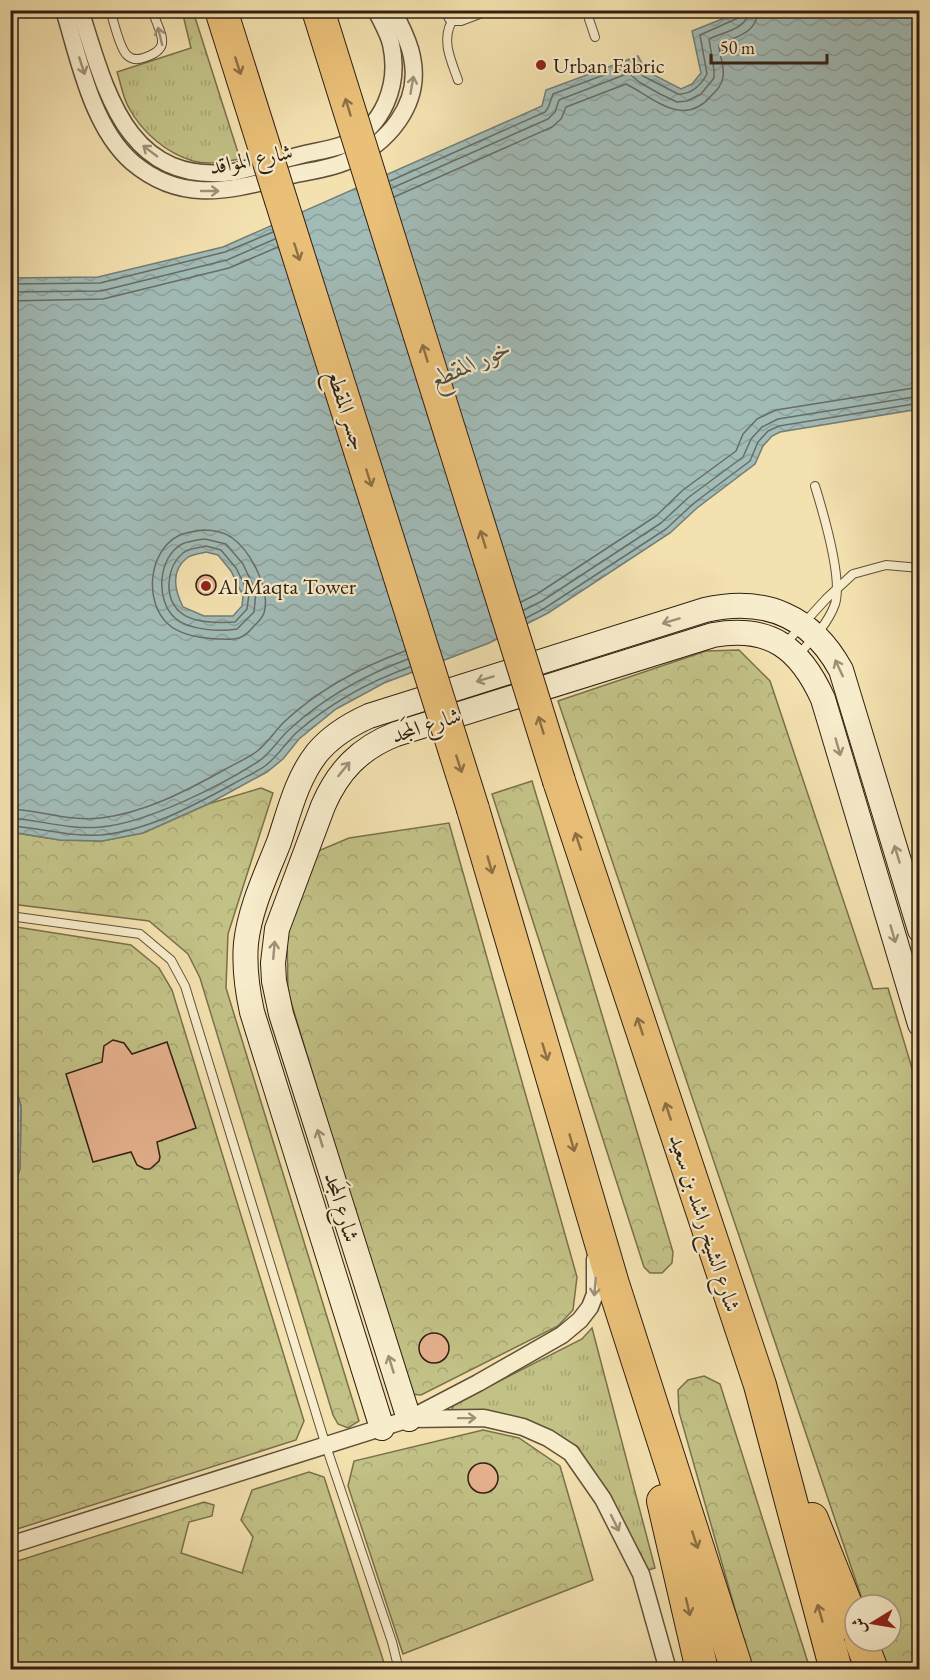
<svg xmlns="http://www.w3.org/2000/svg" width="930" height="1680" viewBox="0 0 930 1680" font-family="'EB Garamond',Amiri,serif">
  <style>
    .grass { fill: url(#grass-tufts); stroke: #7a704c; stroke-width: 1.5 }
    .forest { fill: url(#forest-crowns); stroke: #7a704c; stroke-width: 1.5 }
    .water { fill: url(#water-waves); stroke: #747d75; stroke-width: 1.5; fill-rule: evenodd }
    .lines { fill: none; stroke-linecap: round; stroke-linejoin: round }
    .shore { stroke: #696d64; stroke-width: 1.5 }
    .building { fill: #e5b08d; stroke: #311f11; stroke-width: 1.5 }
    .lane-casing { stroke: #625038; stroke-width: 10 }
    .street-casing { stroke: #625038; stroke-width: 19 }
    .secondary-casing { stroke: #311f11; stroke-width: 26 }
    .highway-casing { stroke: #311f11; stroke-width: 34 }
    .lane { stroke: #f7eccb; stroke-width: 8 }
    .street { stroke: #f7eccb; stroke-width: 16 }
    .secondary { stroke: #f7eccb; stroke-width: 24 }
    .highway { stroke: #eac078; stroke-width: 32 }
    .highway-bridge-casing { stroke: #311f11; stroke-width: 34; stroke-linecap: butt }
    .highway-bridge { stroke: #eac078; stroke-width: 32 }
    .oneway { stroke: #9e9077 }
    .oneway2 { stroke: #8e7044 }
    .poi-dot { fill: #8f2418; stroke: #f7eccb; stroke-width: 2 }
    .labels { text-anchor: middle; dominant-baseline: central; stroke-width: 4.5; stroke-linejoin: round; paint-order: stroke }
    .poi-label { font-size: 22px; fill: #311f11; stroke: #f7eccb; text-anchor: start }
    .street-label { font-size: 22px; fill: #311f11; stroke: #f7eccb }
    .water-label { font-size: 24px; font-style: italic; fill: #534e43; stroke: #f7eccb }
  </style>
  <defs>
    <pattern id="grass-tufts" width="24" height="20" patternUnits="userSpaceOnUse" patternTransform="scale(1.5)"><rect width="24" height="20" fill="#c2c186"/><path d="M3 7l-1-3M5 7V3M7 7l1-3M15 17l-1-3M17 17v-4M19 17l1-3" fill="none" stroke="#a7a573"/></pattern>
    <pattern id="forest-crowns" width="20" height="18" patternUnits="userSpaceOnUse" patternTransform="scale(1.5)"><rect width="20" height="18" fill="#c2c186"/><path d="M2 6a3 3 0 1 1 6 0M12 15a3 3 0 1 1 6 0" fill="none" stroke="#a7a573"/></pattern>
    <pattern id="water-waves" width="16" height="10" patternUnits="userSpaceOnUse" patternTransform="scale(1.5)"><rect width="16" height="10" fill="#a1bbb7"/><path d="M0 5q4-4 8 0t8 0" fill="none" stroke="#8ba09c"/></pattern>
  </defs>
  <rect width="100%" height="100%" fill="#f3e1af"/>
  <filter id="stains"><feTurbulence type="fractalNoise" baseFrequency=".00333" numOctaves="4"/><feColorMatrix values="0 0 0 0 .2 0 0 0 0 .09 0 0 0 0 .02 0 0 0 .5 -.17"/></filter>
  <radialGradient id="worn" r=".72"><stop offset=".6" stop-color="#630" stop-opacity="0"/><stop offset="1" stop-color="#630" stop-opacity=".3"/></radialGradient>
  <g class="grass">
    <path d="M182,11H193L240,159C224,162 208,165 193,161C166,153 142,132 129,108C123,98 121,84 117,72L191,48Z"/>
    <polygon points="592,1328 655,1568 648,1570 577,1446 525,1419 484,1412 457,1414 452,1409 454,1404 582,1339"/>
  </g>
  <g class="forest">
    <polygon points="739,650 770,681 873,989 888,988 920,1095 919,1669 886,1669 876,1641 891,1641 891,1605 864,1605 558,701 706,651"/>
    <polygon points="532,781 673,1252 672,1263 662,1273 650,1273 644,1267 492,794"/>
    <polygon points="261,788 273,793 228,934 226,988 359,1421 348,1428 338,1424 333,1415 200,978 188,954 149,921 11,904 10,832 60,840 102,841 143,833 208,804"/>
    <polygon points="449,823 577,1277 573,1310 558,1326 421,1395 410,1394 288,992 287,935 318,851 349,838"/>
    <polygon points="10,926 131,945 159,968 172,990 304,1421 296,1440 11,1531 10,1200 20,1168 21,1106 11,1071"/>
    <polygon points="704,1376 720,1384 810,1669 752,1669 679,1412 678,1390 688,1380"/>
    <polygon points="483,1430 519,1438 560,1466 593,1580 403,1654 348,1486 354,1461"/>
    <polygon points="309,1472 324,1477 386,1669 11,1669 11,1563 204,1502 214,1505 212,1516 189,1522 181,1553 242,1573 253,1537 241,1520 252,1490"/>
  </g>
  <g class="water">
    <path d="M742,11H919V409L780,432L772,436L763,446L755,464L697,508L670,533L548,613L489,643L384,683L336,709L299,739L283,759L267,772L208,804L143,833L102,841L60,840L11,832L10,278L98,277L223,247L542,106L546,90L638,56L646,71L681,89L692,84L701,73L692,31ZM206,552L218,555L231,571L243,596L242,606L233,616H204L183,607C175,591 170,571 187,558C192,554 200,554 206,552Z"/>
    <polygon points="11,1071 21,1106 20,1168 11,1200"/>
  </g>
  <g class="lines">
    <g class="shore">
      <path d="M390,181L545,112L548,108L553,94L633,64L636,65L643,76L678,94C691,95 701,85 707,74L700,35L738,18L742,10"/>
      <path d="M392,188L548,119L555,112L559,100L629,73L639,82L660,94L677,102L687,101L701,94L714,78V70L709,39C723,32 748,29 749,10"/>
      <path d="M394,197L552,127L561,119L566,107L626,84C653,97 683,129 711,96C717,90 722,85 723,77C725,66 719,55 719,45C736,36 757,34 758,10"/>
      <polyline points="10,284 100,283 225,252 273,232"/>
      <polyline points="10,292 101,291 227,260 275,239"/>
      <polyline points="10,301 103,299 229,268 278,247"/>
      <path d="M204,530C213,530 223,532 231,537C250,550 271,589 264,613C262,619 257,623 253,627C249,632 245,636 239,638C231,640 223,639 216,639C200,638 180,635 168,624C144,602 148,552 178,536C185,532 196,531 204,530Z"/>
      <path d="M205,539L226,544L243,564L256,592L254,612L237,629C220,632 188,630 175,618C155,600 158,557 182,544C189,541 198,540 205,539Z"/>
      <path d="M206,546L221,550L236,568L249,594L247,609L235,622C219,623 192,623 180,612C163,597 167,566 183,553C189,548 199,548 206,546Z"/>
      <polyline points="521,602 537,594 656,516 683,490 736,451 743,434 757,419 776,410 920,387"/>
      <polyline points="524,610 542,601 661,523 689,497 743,457 751,439 762,427 778,419 920,396"/>
      <polyline points="526,618 545,608 666,529 694,503 750,461 758,442 768,431 779,426 920,403"/>
      <path d="M10,809C41,810 70,822 101,818C144,813 186,791 224,770C234,764 246,759 256,752C267,744 274,732 284,722C318,690 361,667 405,651"/>
      <path d="M10,818C41,820 68,830 101,827C146,823 221,786 259,761C272,752 279,738 291,728C325,697 365,675 408,659"/>
      <path d="M10,826C42,828 68,837 101,835C147,831 193,806 233,784C243,778 255,773 265,766C277,757 285,744 296,733C330,703 368,682 410,667"/>
      <path d="M10,1092C17,1115 17,1155 10,1179"/>
    </g>
  </g>
  <g class="building">
    <circle cx="206" cy="585" r="10"/>
    <polygon points="113,1040 124,1043 132,1054 167,1042 196,1128 157,1142 160,1157 159,1161 150,1169 145,1169 137,1165 131,1152 93,1162 66,1074 102,1062 104,1046"/>
    <circle cx="434" cy="1348" r="15"/>
    <circle cx="483" cy="1478" r="15"/>
  </g>
  <g class="lines">
    <g class="lane-casing">
      <g id="lane">
        <path d="M110,10C114,22 119,46 126,54C131,60 137,60 143,58C174,49 160,34 152,10"/>
        <polyline points="445,10 449,19 455,21 461,21 490,10"/>
        <polyline points="586,10 595,37"/>
        <path d="M452,21C441,41 451,60 458,80"/>
        <polyline points="784,645 826,599 853,574 886,565 920,568"/>
        <path d="M797,656C811,641 828,624 835,604C843,579 823,512 815,486"/>
        <polyline points="10,916 140,934 171,960 185,986 326,1446 392,1642 399,1670"/>
      </g>
    </g>
    <g class="street-casing">
      <g id="street">
        <path d="M64,10C79,59 92,127 132,162C184,206 233,189 292,175C309,171 329,169 345,162C387,145 422,105 412,57C409,40 400,25 393,10"/>
        <path d="M80,10C106,91 126,186 234,172C258,166 281,160 305,154C318,151 333,149 345,144C384,127 400,84 391,44C388,32 381,21 376,10"/>
        <polyline points="410,1419 484,1418 523,1427 548,1438 571,1453 603,1499 641,1574 668,1670"/>
        <polyline points="10,1545 409,1419 478,1383 562,1335 580,1320 590,1307 595,1294 595,1259"/>
      </g>
    </g>
    <g class="secondary-casing">
      <g id="secondary">
        <path d="M409,1419L281,1014L274,981L273,963L277,929L323,806C338,771 360,748 396,734L713,635C770,625 800,648 823,699L920,1024"/>
        <path d="M382,1428L252,1012C247,989 244,966 246,943C250,908 266,875 279,842C289,812 297,778 317,753C331,736 349,725 369,716L705,610C765,596 812,617 841,670L920,930"/>
      </g>
    </g>
    <g class="highway-casing">
      <g id="highway">
        <polyline points="559,781 760,1385 836,1670"/>
        <polyline points="473,809 613,1284 737,1670"/>
        <polyline points="663,1501 702,1670"/>
        <polyline points="812,1519 855,1627"/>
        <polyline points="861,1641 872,1670"/>
      </g>
    </g>
    <use href="#lane" class="lane"/>
    <use href="#street" class="street"/>
    <use href="#secondary" class="secondary"/>
    <use href="#highway" class="highway"/>
    <g class="highway-bridge-casing">
      <g id="highway-bridge">
        <polyline points="221,10 473,809"/>
        <polyline points="318,10 559,781"/>
      </g>
    </g>
    <use href="#highway-bridge" class="highway-bridge"/>
  </g>
  <defs><path id="oneway-shaft" d="M-6 0H5M1.5-3L5.5 0L1.5 3" fill="none" stroke-width="1.6" stroke-linecap="round" stroke-linejoin="round" transform="scale(1.5)"/></defs>
  <g class="oneway">
    <use href="#oneway-shaft" transform="translate(160 36) rotate(-104)"/>
    <use href="#oneway-shaft" transform="translate(82 66) rotate(72)"/>
    <use href="#oneway-shaft" transform="translate(412 85) rotate(-80)"/>
    <use href="#oneway-shaft" transform="translate(150 151) rotate(-143)"/>
    <use href="#oneway-shaft" transform="translate(210 191)"/>
    <use href="#oneway-shaft" transform="translate(671 621) rotate(163)"/>
    <use href="#oneway-shaft" transform="translate(839 668) rotate(-115)"/>
    <use href="#oneway-shaft" transform="translate(485 679) rotate(163)"/>
    <use href="#oneway-shaft" transform="translate(838 747) rotate(74)"/>
    <use href="#oneway-shaft" transform="translate(344 769) rotate(-51)"/>
    <use href="#oneway-shaft" transform="translate(897 854) rotate(-107)"/>
    <use href="#oneway-shaft" transform="translate(893 934) rotate(74)"/>
    <use href="#oneway-shaft" transform="translate(274 950) rotate(-85)"/>
    <use href="#oneway-shaft" transform="translate(320 1138) rotate(-107)"/>
    <use href="#oneway-shaft" transform="translate(595 1287) rotate(95)"/>
    <use href="#oneway-shaft" transform="translate(391 1364) rotate(-107)"/>
    <use href="#oneway-shaft" transform="translate(467 1418) rotate(-1)"/>
    <use href="#oneway-shaft" transform="translate(615 1523) rotate(64)"/>
  </g>
  <g class="oneway2">
    <use href="#oneway-shaft" transform="translate(238 66) rotate(72)"/>
    <use href="#oneway-shaft" transform="translate(348 107) rotate(-107)"/>
    <use href="#oneway-shaft" transform="translate(297 252) rotate(72)"/>
    <use href="#oneway-shaft" transform="translate(425 353) rotate(-107)"/>
    <use href="#oneway-shaft" transform="translate(369 478) rotate(72)"/>
    <use href="#oneway-shaft" transform="translate(483 539) rotate(-107)"/>
    <use href="#oneway-shaft" transform="translate(541 725) rotate(-107)"/>
    <use href="#oneway-shaft" transform="translate(459 764) rotate(72)"/>
    <use href="#oneway-shaft" transform="translate(578 841) rotate(-108)"/>
    <use href="#oneway-shaft" transform="translate(490 865) rotate(74)"/>
    <use href="#oneway-shaft" transform="translate(640 1026) rotate(-108)"/>
    <use href="#oneway-shaft" transform="translate(545 1052) rotate(73)"/>
    <use href="#oneway-shaft" transform="translate(668 1111) rotate(-108)"/>
    <use href="#oneway-shaft" transform="translate(572 1143) rotate(74)"/>
    <use href="#oneway-shaft" transform="translate(695 1540) rotate(72)"/>
    <use href="#oneway-shaft" transform="translate(688 1607) rotate(77)"/>
    <use href="#oneway-shaft" transform="translate(820 1613) rotate(-106)"/>
  </g>
  <g class="poi-dot">
    <circle cx="541" cy="65" r="6"/>
    <circle cx="206" cy="586" r="6"/>
  </g>
  <g class="labels">
    <g class="poi-label">
      <text x="553" y="65">Urban Fabric</text>
      <text x="218" y="586">Al Maqta Tower</text>
    </g>
    <g class="street-label">
      <text transform="translate(251 159) rotate(-11)">شارع المواقد</text>
      <text transform="translate(347 410) rotate(72)">جسر المقطع</text>
      <text transform="translate(426 725) rotate(-18)">شارع المَجد</text>
      <text transform="translate(342 1207) rotate(73)">شارع المَجد</text>
      <text transform="translate(705 1223) rotate(72)">شارع الشيخ راشد بن سعيد</text>
    </g>
    <g class="water-label">
      <text transform="translate(470 363) rotate(-24)">خور المقطع</text>
    </g>
  </g>
  <rect width="930" height="1680" fill="none" stroke="#f3e1af" stroke-width="36"/>
  <rect x="12" y="12" width="906" height="1656" fill="none" stroke="#311f11" stroke-width="3"/>
  <rect x="18" y="18" width="894" height="1644" fill="none" stroke="#311f11" stroke-width="1.5"/>
  <g transform="translate(873 1623) rotate(259)"><circle r="28" fill="#f7eccb" stroke="#a89a81" stroke-width="1.5"/>
  <path d="M0-4.5L10 22L0 15L-10 22Z" fill="#8f2418"/>
  <text y="-9" font-size="16" font-weight="bold" text-anchor="middle" fill="#311f11">ش</text>
  </g>
  <path d="M711 54v9h116v-9" fill="none" stroke="#311f11" stroke-width="3"/>
  <text x="720" y="54" font-size="18" fill="#311f11" stroke="#f7eccb" stroke-width="4.5" paint-order="stroke">50 m</text>
  <rect width="100%" height="100%" filter="url(#stains)"/>
  <rect width="100%" height="100%" fill="url(#worn)"/>
</svg>
